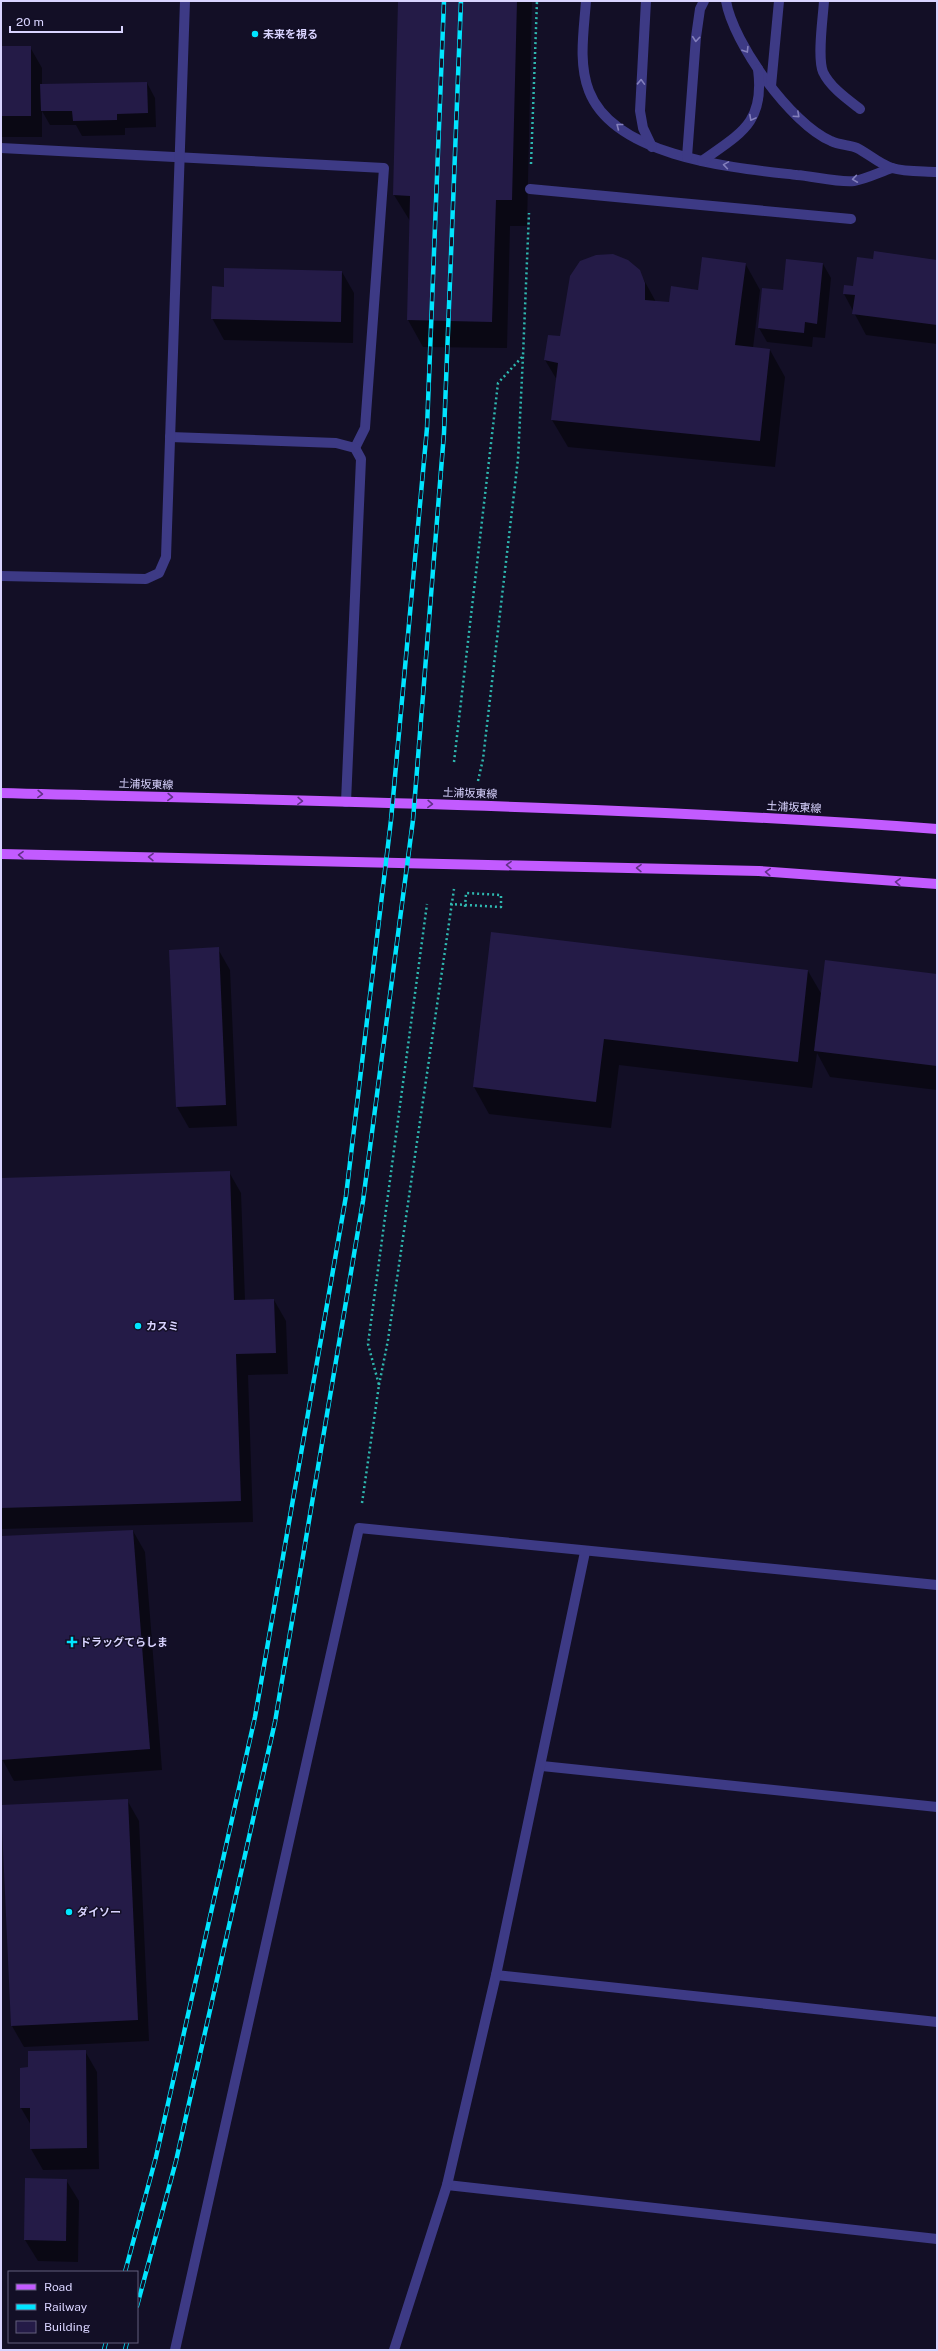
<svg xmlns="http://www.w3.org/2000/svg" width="938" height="2351" viewBox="0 0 938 2351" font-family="'Public Sans','Noto Sans JP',sans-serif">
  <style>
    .shadow { fill: #0007 }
    .building { fill: #241b47 }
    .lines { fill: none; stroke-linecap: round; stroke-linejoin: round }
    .path { stroke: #2fb8b0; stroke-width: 2.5; stroke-dasharray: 2 3; stroke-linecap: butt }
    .minor { stroke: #3d3a85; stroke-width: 10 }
    .major { stroke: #c25bff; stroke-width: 10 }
    .rail-casing { stroke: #00e5ff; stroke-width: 4.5 }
    .rail { stroke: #130f26; stroke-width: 3; stroke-dasharray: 9; stroke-linecap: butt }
    .oneway { stroke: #837fbc }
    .oneway2 { stroke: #623188 }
    .poi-dot { fill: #00e5ff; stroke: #130f26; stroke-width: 1.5 }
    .labels { text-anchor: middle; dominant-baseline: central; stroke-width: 3; stroke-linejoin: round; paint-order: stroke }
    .poi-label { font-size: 11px; font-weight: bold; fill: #d9d4ff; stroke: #130f26; text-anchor: start }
    .street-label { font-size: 11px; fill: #d9d4ff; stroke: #130f26 }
  </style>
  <rect width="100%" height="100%" fill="#130f26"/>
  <g class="shadow">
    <polygon points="399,1 532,1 527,226 510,226 507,348 423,347 408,320 410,221 394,195"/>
    <polygon points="1,47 30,47 42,68 42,85 147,83 155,98 156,127 125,128 125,135 82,136 76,125 50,125 42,111 42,137 1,137"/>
    <polygon points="937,261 937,344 866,335 844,294 854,287"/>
    <polygon points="745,263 760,290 753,348 770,350 785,377 775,467 568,447 552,420 557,380 545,360 561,337 639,271 656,302 670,304 698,291"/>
    <polygon points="823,264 831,278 825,338 813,337 812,347 767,342 759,328 784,291"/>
    <polygon points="342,272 354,293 353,343 224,340 212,318 225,288"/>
    <polygon points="492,933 808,971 822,995 937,975 937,1090 830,1077 817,1053 812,1088 619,1065 611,1128 489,1114 474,1087"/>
    <polygon points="218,949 230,970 237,1126 189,1128 177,1107"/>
    <polygon points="229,1172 241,1193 245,1300 274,1300 286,1321 288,1374 248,1375 253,1522 1,1529 1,1179"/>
    <polygon points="133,1531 145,1552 162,1770 14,1781 2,1759 1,1746 1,1537"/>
    <polygon points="127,1800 139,1821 149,2041 24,2047 12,2026"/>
    <polygon points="85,2051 97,2072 99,2169 43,2170 31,2149 31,2125 21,2108 29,2068"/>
    <polygon points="66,2180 79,2201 78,2262 38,2261 25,2240"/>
  </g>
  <g class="building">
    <polygon points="398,1 517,1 512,200 496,200 492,322 407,320 410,196 393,195"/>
    <rect x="1" y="46" width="30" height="70"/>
    <polygon points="147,82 148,113 117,114 117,120 73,121 72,111 41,111 40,84"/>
    <polygon points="874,251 937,260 937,325 852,314 855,295 843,294 844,285 853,286 857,257 873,259"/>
    <polygon points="613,254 628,260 640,270 645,283 645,300 669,302 671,286 698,290 702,257 746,263 735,345 770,349 760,441 551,420 558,363 544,360 548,335 560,336 570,276 580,261 596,255"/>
    <polygon points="786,259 823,263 817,324 805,322 804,333 758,328 762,288 783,290"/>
    <polygon points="224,268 342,271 341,322 211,319 212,286 224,287"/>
    <polygon points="491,932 808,970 798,1062 604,1039 596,1102 473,1087"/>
    <polygon points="219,947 226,1105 176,1107 169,950"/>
    <polygon points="825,960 937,974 937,1066 814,1051"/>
    <polygon points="230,1171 234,1300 274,1299 276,1353 236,1354 241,1501 1,1508 1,1178"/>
    <polygon points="133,1530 150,1749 1,1760 1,1536"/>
    <polygon points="128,1799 138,2020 11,2026 1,1805"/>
    <polygon points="86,2050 87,2148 30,2149 30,2108 20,2108 20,2068 28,2067 28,2051"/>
    <polygon points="25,2178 67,2179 66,2241 24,2240"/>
  </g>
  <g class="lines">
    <g class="path">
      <polyline points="531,164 537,1"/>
      <polyline points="454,762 498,383 523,356 529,213"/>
      <polyline points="478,781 483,759 518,459 523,356"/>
      <polyline points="450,904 501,907 501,895 466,893 465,907"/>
      <polyline points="379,1385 388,1340 454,889"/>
      <polyline points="362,1503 379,1385 368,1344 427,904"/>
    </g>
    <g class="minor">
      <path d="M586,1C584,30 578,63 589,91C615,158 736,168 797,175C812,176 840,183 854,181C866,179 880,172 892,168"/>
      <polyline points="646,1 640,111 643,128 652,147"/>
      <path d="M726,1C733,43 791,124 831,141C839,145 849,145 857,148C869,154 879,164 892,168C905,172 923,171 937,172"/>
      <path d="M824,1C823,18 817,57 823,72C830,87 847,99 860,109"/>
      <polyline points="771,86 779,1"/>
      <polyline points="1,148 384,168 365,428 355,448"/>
      <polyline points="687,157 696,37 700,9 704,1"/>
      <path d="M702,161C741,133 765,123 758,69"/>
      <polyline points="530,189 851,219"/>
      <polyline points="170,437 336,443 355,448 361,459 346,802"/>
      <polyline points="1,576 146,579 159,573 166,557 185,1"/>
      <polyline points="542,1766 937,1807"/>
      <polyline points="496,1975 937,2022"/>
      <polyline points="447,2185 937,2239"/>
      <polyline points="175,2350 359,1528 937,1585"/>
      <polyline points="394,2350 447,2185 496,1975 585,1552"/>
    </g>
    <g class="major">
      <path d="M1,793C313,801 626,806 937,829"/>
      <polyline points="1,854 759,871 937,884"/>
    </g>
    <g class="rail-casing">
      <g id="rail">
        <polyline points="125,2272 156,2157 255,1717 346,1196 391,820 427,428 444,1"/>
        <polyline points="137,2306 176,2161 275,1722 363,1201 413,820 444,433 461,1"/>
        <polyline points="104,2350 106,2342"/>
        <polyline points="125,2350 127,2342"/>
      </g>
    </g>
    <use href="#rail" class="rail"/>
  </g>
  <defs><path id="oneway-chevron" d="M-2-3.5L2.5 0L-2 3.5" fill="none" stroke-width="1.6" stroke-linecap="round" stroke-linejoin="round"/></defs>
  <g class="oneway">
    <use href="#oneway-chevron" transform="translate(696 39) rotate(95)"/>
    <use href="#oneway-chevron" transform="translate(746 50) rotate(58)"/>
    <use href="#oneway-chevron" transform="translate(641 82) rotate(-88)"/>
    <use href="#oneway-chevron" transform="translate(797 115) rotate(42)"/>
    <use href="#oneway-chevron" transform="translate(752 118) rotate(118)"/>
    <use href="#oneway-chevron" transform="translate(619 126) rotate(-142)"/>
    <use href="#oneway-chevron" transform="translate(726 165) rotate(-171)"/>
    <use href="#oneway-chevron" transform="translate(855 179) rotate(172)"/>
  </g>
  <g class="oneway2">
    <use href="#oneway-chevron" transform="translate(40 794) rotate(2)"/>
    <use href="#oneway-chevron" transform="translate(170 797) rotate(2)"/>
    <use href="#oneway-chevron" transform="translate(300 801) rotate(2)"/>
    <use href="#oneway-chevron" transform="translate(430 804) rotate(2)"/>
    <use href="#oneway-chevron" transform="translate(21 855) rotate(-179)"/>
    <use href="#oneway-chevron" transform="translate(151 857) rotate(-179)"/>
    <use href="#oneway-chevron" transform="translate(509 865) rotate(-179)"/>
    <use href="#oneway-chevron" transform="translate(639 868) rotate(-179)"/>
    <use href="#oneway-chevron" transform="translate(768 872) rotate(-176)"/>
    <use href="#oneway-chevron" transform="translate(898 882) rotate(-176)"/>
  </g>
  <g class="poi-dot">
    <circle cx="255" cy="34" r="4"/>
    <circle cx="138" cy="1326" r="4"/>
    <path d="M70 1636h4v4h4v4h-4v4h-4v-4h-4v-4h4z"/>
    <circle cx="69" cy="1912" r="4"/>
  </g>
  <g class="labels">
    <g class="poi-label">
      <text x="263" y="34">未来を視る</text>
      <text x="146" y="1326">カスミ</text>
      <text x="80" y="1642">ドラッグてらしま</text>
      <text x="77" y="1912">ダイソー</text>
    </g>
    <g class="street-label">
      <text transform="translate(146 784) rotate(2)">土浦坂東線</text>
      <text transform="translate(470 793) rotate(2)">土浦坂東線</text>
      <text transform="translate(794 807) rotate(3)">土浦坂東線</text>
    </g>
  </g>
  <rect width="938" height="2351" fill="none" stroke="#d9d4ff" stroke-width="4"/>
  <rect x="8" y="2271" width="130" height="72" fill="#130f26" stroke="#625e7d"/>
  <rect x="16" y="2284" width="20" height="6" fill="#c25bff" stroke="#625e7d"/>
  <text x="44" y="2291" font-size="12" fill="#d9d4ff">Road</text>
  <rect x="16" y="2304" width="20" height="6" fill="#00e5ff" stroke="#625e7d"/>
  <text x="44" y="2311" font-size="12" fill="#d9d4ff">Railway</text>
  <rect x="16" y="2321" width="20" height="12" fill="#241b47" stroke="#625e7d"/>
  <text x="44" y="2331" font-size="12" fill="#d9d4ff">Building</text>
  <path d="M10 26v6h112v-6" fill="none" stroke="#d9d4ff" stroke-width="2"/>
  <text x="16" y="26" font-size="12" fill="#d9d4ff" stroke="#130f26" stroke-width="3" paint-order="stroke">20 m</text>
</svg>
